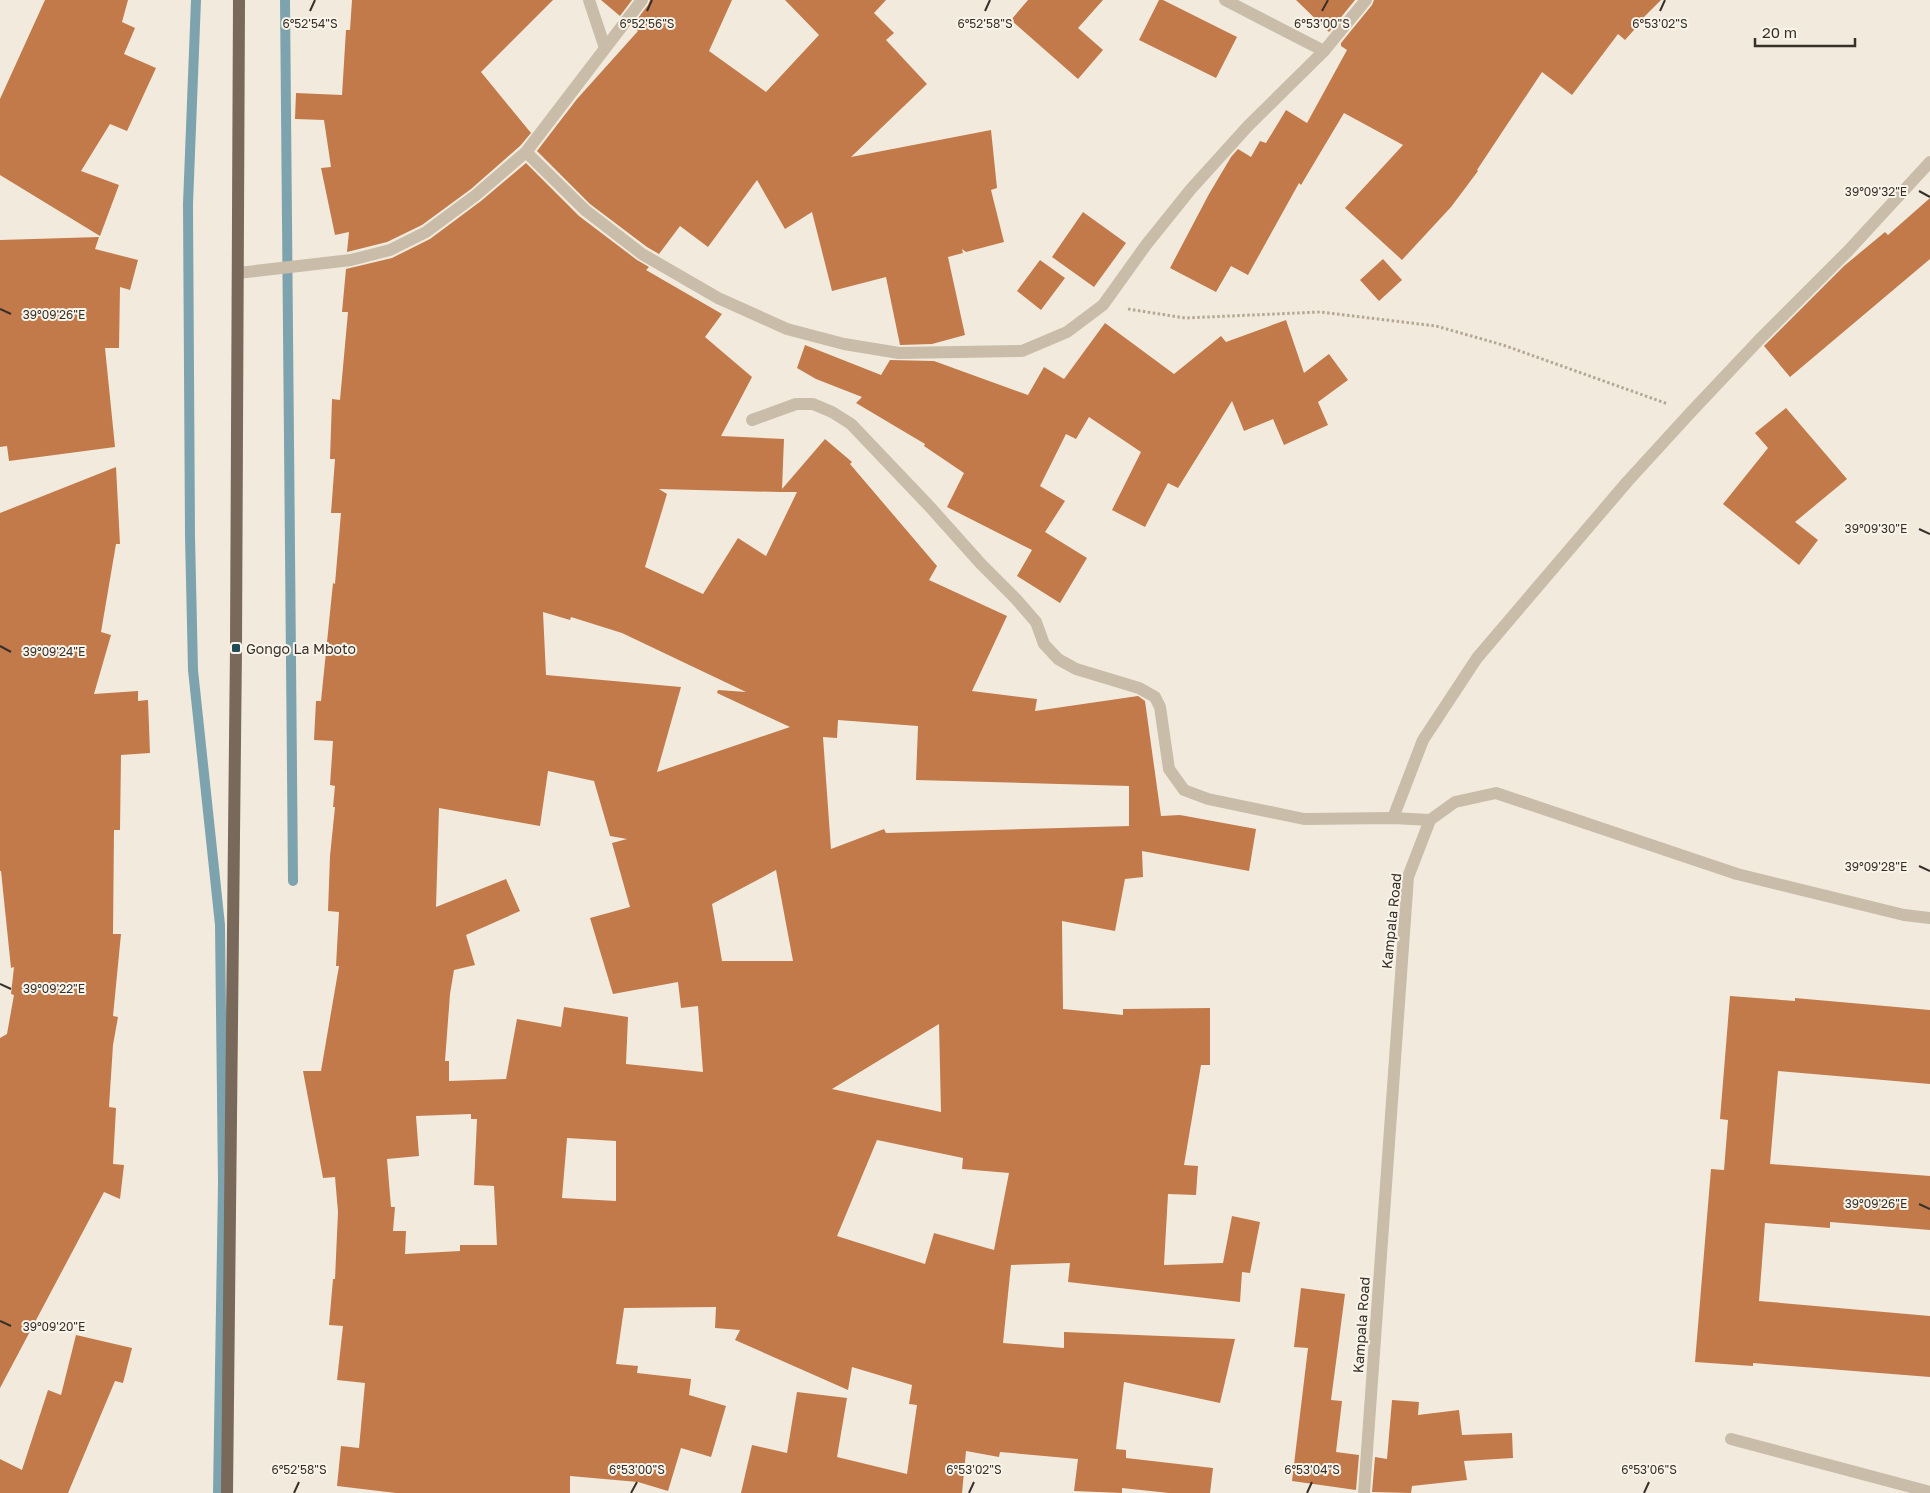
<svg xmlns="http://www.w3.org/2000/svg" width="1930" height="1493" viewBox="0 0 1930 1493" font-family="'Golos Text',sans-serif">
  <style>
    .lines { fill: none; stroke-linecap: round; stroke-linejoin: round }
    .stream { stroke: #7da4ae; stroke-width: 10 }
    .building { fill: #c27a4b; fill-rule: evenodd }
    .path { stroke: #b5a794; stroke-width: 3; stroke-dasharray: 2.5 2.5; stroke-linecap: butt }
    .minor { stroke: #c9bda9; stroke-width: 12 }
    .major { stroke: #78695a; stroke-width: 12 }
    .ticks { fill: none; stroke: #372f29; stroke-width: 2 }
    .poi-dot { fill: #204b57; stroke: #f9f4e9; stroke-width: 2 }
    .labels { text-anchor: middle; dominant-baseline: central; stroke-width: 4; stroke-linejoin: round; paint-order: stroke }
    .poi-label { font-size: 14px; fill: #372f29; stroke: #f9f4e9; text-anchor: start }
    .street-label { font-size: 14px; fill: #372f29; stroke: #f9f4e9 }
    .ticks-label { font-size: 12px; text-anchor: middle; fill: #372f29; stroke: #f9f4e9; stroke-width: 4; stroke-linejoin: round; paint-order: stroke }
  </style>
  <rect width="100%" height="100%" fill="#f2ebdd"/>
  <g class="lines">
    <g class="stream">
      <polyline points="196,0 188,204 190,536 193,670 220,925 223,1183 218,1493"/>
      <polyline points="285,0 293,881"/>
    </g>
  </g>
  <g class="building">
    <polygon points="45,0 128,0 122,22 135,28 124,54 156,68 127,131 110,124 81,171 119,185 100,236 0,175 0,99"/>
    <polygon points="352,0 553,0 481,72 531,133 520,146 471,189 422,225 387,242 347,252 349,232 335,235 321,168 331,167 324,120 295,119 296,93 342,95 346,30 350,30"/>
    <polygon points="601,0 632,0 620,16"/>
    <polygon points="650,0 732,0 709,51 766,92 819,35 785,0 886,0 874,13 894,33 886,40 927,84 851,157 991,130 997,188 991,190 1004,242 966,252 962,249 963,253 948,257 965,335 932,344 900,345 886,277 832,291 812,212 785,229 757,180 708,247 680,226 659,254 647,247 590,204 537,151 577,99 638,31 632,26 648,5"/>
    <polygon points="1028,0 1103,0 1078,28 1103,50 1078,79 1011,20"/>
    <polygon points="1159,0 1163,0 1237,37 1216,78 1139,40"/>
    <polygon points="1296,0 1355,0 1329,32"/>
    <polygon points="1374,0 1661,0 1641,20 1642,21 1625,40 1618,34 1572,95 1542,72 1477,170 1478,171 1451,207 1402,260 1345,208 1403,145 1344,113 1301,185 1299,183 1248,275 1231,266 1216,292 1170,268 1209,194 1231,157 1238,149 1251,157 1260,141 1266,143 1286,110 1307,123 1347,50 1341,46 1341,43 1372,5"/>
    <path d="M526,163L579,216L637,260L649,267L646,270L722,314L705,337L752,377L721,436L784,439L782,489L825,439L852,462L850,464L937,566L929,580L1007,616L972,691L1037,699L1035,711L1138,696L1145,701L1161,816L1180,815L1256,829L1249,871L1142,851L1143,877L1125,879L1115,931L1062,921L1063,1009L1123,1015V1009L1210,1008V1065H1201L1184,1165L1198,1166L1196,1195L1168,1194L1164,1265L1223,1263L1232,1216L1260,1222L1250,1273L1242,1272L1240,1302L1068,1282L1070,1263L1011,1265L1003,1343L1064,1348V1332L1235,1339L1220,1403L1124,1382L1116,1449L1126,1450V1458L1213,1468L1210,1493H1169L1122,1488V1493L1074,1491L1078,1459L1000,1452L999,1457L966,1451L962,1493H741L752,1445L787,1453L797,1392L847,1398L837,1457L907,1474L917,1405L909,1404L912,1385L852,1367L848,1390L735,1340L740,1330L715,1328L716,1307L624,1308L616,1364L638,1366L637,1373L691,1379L689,1395L726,1406L711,1457L681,1448L668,1491L638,1482L570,1476V1493H396L337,1486L341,1446L359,1448L365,1383L337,1380L343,1326L329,1325L333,1279H335L338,1212L335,1177L323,1178L303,1071H321L339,966H336L339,912L328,911L330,856L335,807H333L335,786L330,785L333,741L314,740L316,701H321L333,583L335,584L341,513H331L335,459H330L332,399L340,400L348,312H342L346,269L392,258L430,239L481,201ZM659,489L779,492H797L766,556L738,538L703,594L645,567L667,494ZM543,612L570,620L571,617L622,633L746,692L718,690L717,693L790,727L657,772L681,687L546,675ZM838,720L918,726L916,780L1129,786V826L886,833L884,829L831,849L823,737L837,738ZM548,771L594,781L610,836L627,839L612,843L630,907L590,918L613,994L678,982L681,1008L698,1006L703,1072L626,1064L628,1017L564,1007L561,1027L517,1019L506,1079L449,1081V1061H445L450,994L454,970L475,965L466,935L520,911L506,879L436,907L439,808L540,826ZM776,870L793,961H722L712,904ZM939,1024L941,1112L832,1089ZM471,1114V1119H477L474,1185L494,1186L497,1245H460V1251L405,1254L406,1231H393L395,1207H391L387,1159L419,1156L416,1116ZM567,1138L616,1141V1201L562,1198ZM877,1140L963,1158L962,1169L1009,1173L994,1250L934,1233L925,1264L837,1236Z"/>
    <polygon points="1930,198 1930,259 1790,377 1764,346 1844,266 1885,232 1888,235"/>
    <polygon points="1083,212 1126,243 1094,287 1052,257"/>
    <polygon points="99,237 95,249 138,260 130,290 120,287 119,348 105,348 115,447 9,461 7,446 0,447 0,240"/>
    <polygon points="1383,259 1402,280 1379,301 1360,280"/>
    <polygon points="1040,260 1065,278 1041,310 1017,291"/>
    <polygon points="1286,320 1304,373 1329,354 1348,380 1318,402 1328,425 1284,445 1273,419 1244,431 1232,401 1178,488 1168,483 1145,527 1112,510 1141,452 1089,417 1076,439 1066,434 1040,486 1065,501 1045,532 1087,558 1060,603 1017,576 1032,550 947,507 964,473 924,446 925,444 856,403 862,397 816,379 797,368 805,345 881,375 890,360 934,361 1028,395 1044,367 1064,379 1105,323 1174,374 1221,336 1226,342"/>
    <polygon points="1786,408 1847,479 1795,522 1818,540 1799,565 1723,504 1768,448 1755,433"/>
    <polygon points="116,467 120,544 116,544 101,632 111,635 94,694 138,691 138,701 148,700 150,753 121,755 120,830 114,830 113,934 121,934 113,1016 118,1017 113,1045 109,1107 116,1108 113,1164 124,1165 120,1199 104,1192 0,1388 0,1038 7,1034 14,995 11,994 14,967 11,968 1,871 0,871 0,513"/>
    <polygon points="1730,996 1795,1001 1795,998 1930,1010 1930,1084 1778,1071 1770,1164 1930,1176 1930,1230 1830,1222 1830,1228 1765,1223 1759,1301 1930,1316 1930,1377 1753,1363 1753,1366 1695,1362 1711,1169 1724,1170 1728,1120 1720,1119"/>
    <polygon points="1301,1288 1345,1294 1331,1400 1342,1401 1336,1452 1359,1455 1356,1490 1292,1481 1308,1348 1294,1347"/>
    <polygon points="76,1335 132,1348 123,1383 115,1381 68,1493 0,1493 0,1459 22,1470 48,1390 61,1395"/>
    <polygon points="1392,1400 1419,1402 1418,1415 1459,1410 1462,1435 1512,1433 1513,1458 1464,1461 1467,1480 1412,1486 1411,1493 1372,1492 1375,1457 1387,1459"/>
  </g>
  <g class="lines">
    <polyline class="path" points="1128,309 1185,318 1320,312 1436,326 1503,345 1668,404"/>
    <g class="minor">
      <polyline points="589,0 605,48"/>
      <polyline points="1225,0 1324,51"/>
      <polyline points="526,152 585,210 642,254 718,298 787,329 844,344 899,353 1022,351 1067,332 1103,305 1146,245 1191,189 1248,126 1324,51 1366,0"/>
      <polyline points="238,273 351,260 390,250 426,232 476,195 526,152 642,0"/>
      <polyline points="752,420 796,404 813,404 832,412 851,424 930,507 981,564 1016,599 1036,622 1044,644 1058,659 1076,669 1139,688 1155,697 1160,707 1169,769 1184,790 1208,799 1304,819 1393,818 1430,820"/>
      <polyline points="1393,818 1423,740 1477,658 1627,482 1691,412 1759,340 1848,251 1930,162"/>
      <polyline points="1731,1439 1930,1492"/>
      <polyline points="1364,1493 1408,877 1430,820 1455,802 1496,793 1737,874 1904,915 1930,918"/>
    </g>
    <polyline class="major" points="227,1493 236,648 239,0"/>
  </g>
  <path class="ticks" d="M310,11L315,0M647,11L652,0M985,11L990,0M1322,11L1328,0M1660,11L1665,0M1919,191L1930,197M0,309L11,314M1919,529L1930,534M0,646L11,652M1919,866L1930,871M0,984L11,989M1919,1204L1930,1209M0,1321L11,1326M294,1493L299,1482M631,1493L637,1482M969,1493L974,1482M1307,1493L1312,1482M1644,1493L1649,1482"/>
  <rect class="poi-dot" x="231" y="643" width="10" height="10" rx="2.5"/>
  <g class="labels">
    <g class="poi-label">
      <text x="246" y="648">Gongo La Mboto</text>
    </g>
    <g class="street-label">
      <text transform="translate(1391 921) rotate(-84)">Kampala Road</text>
      <text transform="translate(1361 1325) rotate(-86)">Kampala Road</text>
    </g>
  </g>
  <g class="ticks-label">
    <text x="310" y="28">6°52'54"S</text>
    <text x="647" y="28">6°52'56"S</text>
    <text x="985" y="28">6°52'58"S</text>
    <text x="1322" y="28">6°53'00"S</text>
    <text x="1660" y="28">6°53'02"S</text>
    <text x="1876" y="196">39°09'32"E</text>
    <text x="54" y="319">39°09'26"E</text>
    <text x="1876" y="533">39°09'30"E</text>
    <text x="54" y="656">39°09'24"E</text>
    <text x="1876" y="871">39°09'28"E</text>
    <text x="54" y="993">39°09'22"E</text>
    <text x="1876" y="1208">39°09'26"E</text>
    <text x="54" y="1331">39°09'20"E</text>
    <text x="299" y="1474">6°52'58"S</text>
    <text x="637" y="1474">6°53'00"S</text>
    <text x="974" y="1474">6°53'02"S</text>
    <text x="1312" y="1474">6°53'04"S</text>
    <text x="1649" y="1474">6°53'06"S</text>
  </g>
  <path d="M1755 38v8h100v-8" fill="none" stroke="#372f29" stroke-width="2.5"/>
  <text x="1762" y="38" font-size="15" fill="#372f29" stroke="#f9f4e9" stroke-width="4" paint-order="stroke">20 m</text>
</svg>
